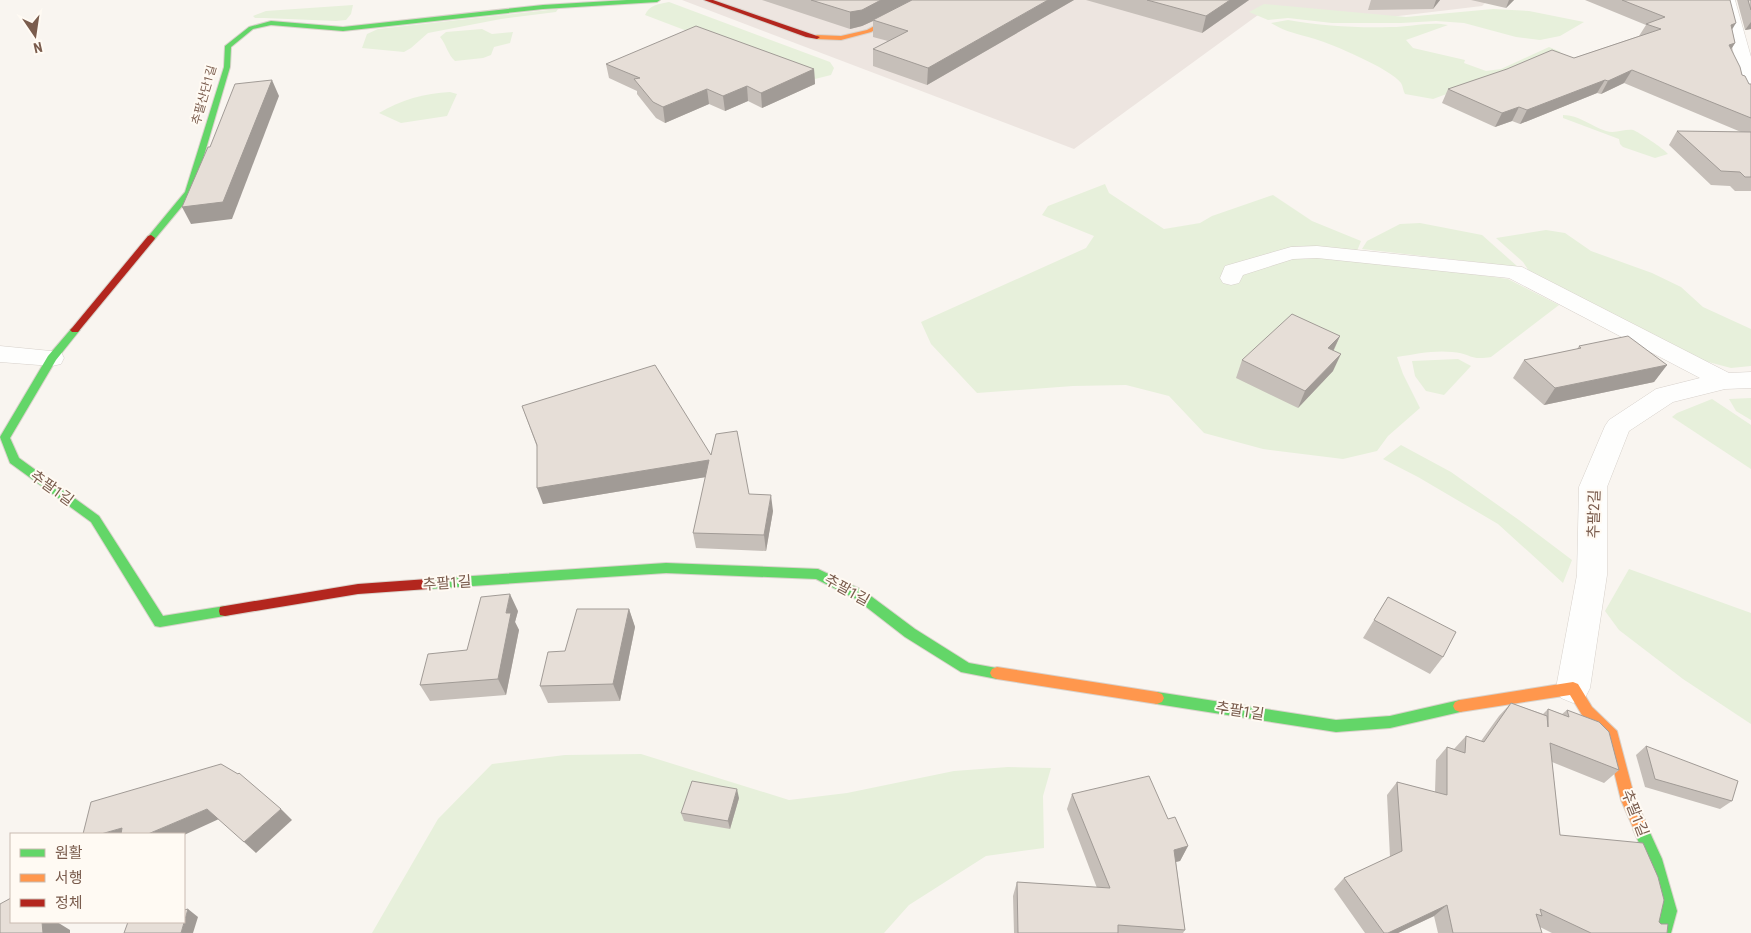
<svg xmlns="http://www.w3.org/2000/svg" width="1751" height="933" viewBox="0 0 1751 933" font-family="'Roboto Condensed','Noto Sans KR',sans-serif">
  <style>
    .industrial { fill: #ede5e0 }
    .green { fill: #e7f0db }
    .lines { fill: none; stroke-linecap: round; stroke-linejoin: round }
    .street-casing { stroke: #d7d1cb; stroke-width: 1 }
    .fast-casing { stroke: #d9d2cb; stroke-width: 2 }
    .slow-casing { stroke: #d9d2cb; stroke-width: 2 }
    .jam-casing { stroke: #d9d2cb; stroke-width: 2 }
    .street { fill: #fefefd; fill-rule: evenodd }
    .fast { fill: #63d668; fill-rule: evenodd }
    .slow { fill: #ff974d; fill-rule: evenodd }
    .jam { fill: #b3261e; fill-rule: evenodd }
    .wall { fill: #c6bfb9 }
    .shaded-wall { fill: #a19b96 }
    .building { fill: #e6ded7; stroke: #a19b96 }
    .labels { text-anchor: middle; dominant-baseline: central; stroke-width: 4; stroke-linejoin: round; paint-order: stroke }
    .far-street-label { font-size: 12px; fill: #7a5c4d; stroke: #fffaf3 }
    .street-label { font-size: 15px; fill: #7a5c4d; stroke: #fffaf3 }
  </style>
  <rect width="100%" height="100%" fill="#f9f5f0"/>
  <polygon class="industrial" points="682,0 1488,0 1482,6 1390,17 1269,7 1074,149"/>
  <g class="green">
    <path d="M669,2L830,62L834,68L831,75L815,79L805,76L645,15C649,5 659,4 669,2Z"/>
    <polygon points="1264,4 1406,17 1493,9 1529,11 1584,22 1560,36 1540,40 1516,37 1464,23 1436,21 1401,23 1332,23 1288,18 1268,20 1249,12"/>
    <polygon points="353,5 351,14 346,20 336,21 264,18 255,18 253,16 266,11"/>
    <polygon points="558,9 556,12 501,19 428,33 411,48 404,52 362,48 367,34 378,29"/>
    <path d="M1288,20C1322,26 1356,28 1391,27C1410,27 1430,21 1448,25L1406,40L1413,48L1465,60L1464,63L1486,71L1501,69L1549,47L1561,52L1433,99L1405,94C1403,91 1403,86 1401,83C1391,69 1332,44 1315,39C1296,33 1288,33 1271,23Z"/>
    <path d="M482,29L492,34L513,32L510,43L494,47L491,55L483,58L455,61C448,55 446,44 440,37L446,32Z"/>
    <path d="M450,92L457,94L447,116L401,123L379,113C400,100 425,93 450,92Z"/>
    <path d="M1563,115C1579,115 1591,126 1606,131C1615,134 1624,129 1633,130C1639,132 1664,149 1668,154L1655,158L1623,147L1620,144L1619,139L1563,118Z"/>
    <path d="M1105,184L1109,193L1164,229L1200,223L1212,216L1273,195L1312,221L1361,241L1357,251L1366,259L1508,279L1559,305L1491,357C1470,361 1470,353 1452,352C1434,350 1416,354 1397,357L1403,374L1420,408L1388,436L1377,451L1343,459L1263,449L1204,433L1169,396L1126,385L1073,386L977,393L931,344L921,322L1086,248L1094,236L1042,215L1048,206Z"/>
    <polygon points="1420,223 1482,235 1518,267 1362,249 1367,241 1400,224"/>
    <polygon points="1546,230 1565,233 1591,251 1652,273 1681,287 1703,307 1751,329 1751,366 1731,368 1697,359 1529,271 1523,262 1496,238"/>
    <polygon points="1458,359 1471,366 1444,395 1426,391 1415,376 1412,361"/>
    <polygon points="1751,398 1751,420 1736,411 1729,399"/>
    <polygon points="1712,399 1751,425 1751,469 1672,417 1677,413"/>
    <polygon points="1401,445 1451,472 1519,520 1572,560 1563,583 1498,524 1418,477 1383,459"/>
    <polygon points="1629,569 1751,613 1751,724 1683,679 1619,630 1605,611"/>
    <polygon points="641,754 789,800 847,793 954,771 1008,767 1051,768 1043,796 1044,848 986,856 909,905 884,933 372,933 438,819 492,764 565,755"/>
  </g>
  <g class="lines">
    <g class="street-casing">
      <g id="street">
        <polygon points="1721,0 1735,0 1751,57 1751,93 1745,92 1742,88"/>
        <polygon points="1317,246 1522,267 1729,373 1751,372 1751,388 1725,389 1673,402 1629,431 1607,487 1607,575 1590,688 1585,698 1573,703 1561,698 1556,688 1577,575 1579,487 1605,426 1609,420 1656,389 1700,378 1509,278 1317,258 1293,259 1243,275 1239,283 1231,285 1223,283 1220,278 1225,266 1291,247"/>
        <polygon points="0,346 61,352 64,358 61,364 52,366 0,362"/>
      </g>
    </g>
    <g class="fast-casing">
      <g id="fast">
        <polygon points="627,0 660,0 657,2 543,9 343,31 271,25 253,29 231,47 230,67 193,193 154,240 151,241 147,238 185,192 224,67 225,46 249,27 271,21 343,27 543,5"/>
        <polygon points="75,327 80,330 56,360 10,438 19,458 99,516 163,616 225,606 230,607 231,611 230,615 160,627 155,626 91,522 10,463 0,437 48,356 72,328"/>
        <polygon points="666,563 818,569 864,591 915,629 969,663 1002,669 1004,673 1002,677 997,679 961,672 905,637 856,599 816,579 666,573 428,589 424,588 422,584 424,580 428,579"/>
        <polygon points="1157,692 1336,720 1390,716 1460,700 1465,702 1467,706 1465,710 1460,712 1390,728 1336,732 1157,704 1152,702 1150,698 1152,694"/>
        <polygon points="1641,822 1646,824 1662,859 1677,911 1671,933 1655,933 1661,911 1646,859 1633,829 1636,824"/>
      </g>
    </g>
    <g class="slow-casing">
      <g id="slow">
        <polygon points="923,0 931,0 871,32 841,40 817,39 814,37 817,35 841,36 867,30"/>
        <polygon points="997,667 1157,692 1162,694 1164,698 1162,702 1157,704 997,679 992,677 990,673 992,669"/>
        <polygon points="1573,682 1578,684 1592,707 1617,731 1635,799 1649,829 1646,834 1641,836 1636,834 1621,800 1606,739 1582,715 1570,695 1460,712 1455,710 1453,706 1455,702 1460,700"/>
      </g>
    </g>
    <g class="jam-casing">
      <g id="jam">
        <polygon points="704,0 713,0 820,37 817,39 806,37"/>
        <polygon points="151,235 155,238 154,240 78,332 72,332 70,330 72,328 148,236"/>
        <polygon points="428,579 432,580 434,584 432,588 428,589 358,594 225,616 220,615 219,611 220,607 225,606 358,584"/>
      </g>
    </g>
    <use href="#street" class="street"/>
    <use href="#fast" class="fast"/>
    <use href="#slow" class="slow"/>
    <use href="#jam" class="jam"/>
  </g>
  <g class="wall">
    <polygon points="762,0 1074,0 927,85 873,66 873,49 888,41 873,37 873,21 862,26 850,29"/>
    <polygon points="1086,0 1249,0 1202,33"/>
    <polygon points="1371,0 1440,0 1433,9 1368,10"/>
    <polygon points="1471,0 1514,0 1506,8"/>
    <polygon points="1585,0 1730,0 1732,29 1735,43 1731,49 1742,75 1749,84 1751,84 1751,191 1735,191 1730,186 1711,185 1669,145 1677,131 1741,132 1624,83 1601,94 1597,93 1520,124 1512,121 1495,127 1442,103 1448,89 1574,58 1639,36 1646,25"/>
    <polygon points="1737,0 1751,0 1751,29 1745,30"/>
    <polygon points="606,64 814,69 815,84 762,108 748,101 725,111 709,104 665,123 656,118 637,94 637,91 609,78"/>
    <polygon points="1340,336 1334,350 1333,371 1298,408 1236,378 1242,360"/>
    <polygon points="1579,346 1667,365 1654,382 1544,405 1513,378 1524,360 1577,349"/>
    <polygon points="522,406 711,455 749,494 773,511 766,551 696,548 693,533 706,477 543,504 537,447"/>
    <polygon points="1388,597 1443,657 1430,674 1363,638"/>
    <polygon points="629,609 635,627 620,701 548,703 540,686 565,651"/>
    <polygon points="518,611 515,622 519,630 506,695 430,701 420,685 467,650"/>
    <polygon points="1511,703 1543,714 1548,709 1562,714 1567,710 1619,770 1604,783 1552,762 1560,835 1659,922 1667,933 1552,933 1540,927 1542,933 1438,933 1434,916 1398,933 1365,933 1334,889 1344,878 1390,857 1387,795 1397,782 1435,792 1436,760 1447,747 1454,749 1466,736 1481,741 1499,716"/>
    <polygon points="1646,746 1732,801 1720,809 1645,787 1636,755"/>
    <polygon points="1072,794 1168,819 1188,846 1180,861 1176,862 1185,930 1183,933 1014,933 1013,896 1017,882 1097,888 1067,809"/>
    <polygon points="739,798 730,829 684,821 681,813"/>
  </g>
  <g class="shaded-wall">
    <polygon points="881,0 913,0 873,20 873,21 862,26 850,29 850,12"/>
    <polygon points="1048,0 1074,0 927,85 928,68"/>
    <polygon points="1230,0 1249,0 1202,33 1206,16"/>
    <polygon points="1436,0 1440,0 1433,9"/>
    <polygon points="1509,0 1514,0 1506,8"/>
    <polygon points="1751,22 1751,29 1745,30"/>
    <polygon points="1736,23 1728,36 1731,25"/>
    <polygon points="1735,43 1727,56 1729,45"/>
    <polygon points="814,69 815,84 762,108 761,93"/>
    <polygon points="1632,70 1624,83 1601,94 1608,81"/>
    <polygon points="272,80 279,96 232,219 191,224 182,207"/>
    <polygon points="1605,80 1597,93 1520,124 1527,110"/>
    <polygon points="747,86 748,101 725,111 723,96"/>
    <polygon points="707,89 709,104 665,123 663,107"/>
    <polygon points="1519,107 1512,121 1495,127 1502,113"/>
    <polygon points="1340,336 1332,353 1328,348"/>
    <polygon points="1341,354 1333,371 1298,408 1305,391"/>
    <polygon points="1667,365 1654,382 1544,405 1555,388"/>
    <polygon points="709,460 712,476 543,504 537,488"/>
    <polygon points="771,495 773,511 766,551 764,535"/>
    <polygon points="510,594 518,611 515,622 519,630 506,695 498,679 506,613"/>
    <polygon points="629,609 635,627 620,701 613,684"/>
    <polygon points="737,789 739,798 730,829 728,821"/>
    <polygon points="207,809 219,819 184,835 148,834"/>
    <polygon points="281,809 292,820 256,853 244,842"/>
    <polygon points="122,828 130,834 101,834"/>
    <polygon points="1188,846 1180,861 1166,864 1174,850"/>
    <polygon points="1447,905 1434,916 1398,933 1388,933"/>
    <polygon points="188,909 198,917 193,933 181,933"/>
    <polygon points="35,922 57,922 70,930 70,933 43,933"/>
  </g>
  <g class="building">
    <polygon points="811,0 881,0 862,10 850,12"/>
    <polygon points="912,0 1048,0 928,68 873,49 908,31 873,20"/>
    <polygon points="1147,0 1230,0 1206,16"/>
    <polygon points="1622,0 1730,0 1736,23 1731,25 1735,43 1729,45 1740,67 1742,75 1745,76 1749,84 1751,84 1751,118 1632,70 1608,81 1605,80 1527,110 1519,107 1502,113 1448,89 1507,69 1552,50 1574,58 1661,29 1646,24 1665,17"/>
    <polygon points="1748,0 1751,0 1751,10"/>
    <polygon points="696,26 814,69 761,93 747,86 723,96 707,89 663,107 653,102 634,79 640,78 606,64"/>
    <polygon points="272,80 223,202 182,207 208,147 210,147 235,84"/>
    <polygon points="1677,131 1751,132 1751,177 1745,177 1740,172 1721,171"/>
    <polygon points="1292,314 1340,336 1328,348 1341,354 1305,391 1242,360"/>
    <polygon points="1628,336 1667,365 1555,388 1524,360 1581,348 1579,346"/>
    <polygon points="655,365 711,455 716,434 737,431 749,494 771,495 764,535 693,533 709,460 537,488 537,445 522,406"/>
    <polygon points="510,594 506,613 511,613 498,679 420,685 428,654 467,650 481,597"/>
    <polygon points="1388,597 1456,632 1443,657 1374,620"/>
    <polygon points="577,609 629,609 613,684 540,686 548,652 565,651"/>
    <polygon points="1511,703 1547,716 1548,727 1548,709 1569,717 1567,710 1599,722 1609,732 1619,770 1550,743 1560,835 1643,843 1658,877 1664,900 1659,922 1661,924 1668,924 1667,933 1591,933 1540,909 1542,916 1536,914 1542,933 1453,933 1447,905 1388,933 1384,933 1344,878 1402,851 1397,782 1447,795 1447,747 1465,753 1466,736 1484,742"/>
    <polygon points="1646,746 1738,781 1732,801 1655,779"/>
    <polygon points="221,764 238,774 239,773 281,809 244,842 207,809 148,834 121,834 122,828 101,834 83,834 91,802"/>
    <polygon points="1149,776 1168,819 1175,817 1188,846 1174,850 1185,930 1118,925 1118,933 1018,933 1017,882 1110,888 1072,794"/>
    <polygon points="692,781 737,789 728,821 681,813"/>
    <polygon points="11,898 11,922 42,922 43,933 0,933 0,904"/>
    <polygon points="188,909 181,933 124,933 128,922 184,922 184,910"/>
  </g>
  <g class="labels">
    <g class="far-street-label">
      <text transform="translate(204 95) rotate(-74)">추팔산단1길</text>
    </g>
    <g class="street-label">
      <text transform="translate(52 488) rotate(36)">추팔1길</text>
      <text transform="translate(1594 514) rotate(-88)">추팔2길</text>
      <text transform="translate(447 583) rotate(-4)">추팔1길</text>
      <text transform="translate(847 590) rotate(29)">추팔1길</text>
      <text transform="translate(1240 711) rotate(9)">추팔1길</text>
      <text transform="translate(1635 813) rotate(69)">추팔1길</text>
    </g>
  </g>
  <rect x="10" y="833" width="175" height="90" fill="#fffaf3" stroke="#cabbb1"/>
  <rect x="20" y="849" width="25" height="8" fill="#63d668" stroke="#cabbb1"/>
  <text x="55" y="858" font-size="15" fill="#7a5c4d">원활</text>
  <rect x="20" y="874" width="25" height="8" fill="#ff974d" stroke="#cabbb1"/>
  <text x="55" y="883" font-size="15" fill="#7a5c4d">서행</text>
  <rect x="20" y="899" width="25" height="8" fill="#b3261e" stroke="#cabbb1"/>
  <text x="55" y="908" font-size="15" fill="#7a5c4d">정체</text>
  <g transform="translate(35 35) rotate(167)" stroke="#fffaf3" stroke-width="4" paint-order="stroke">
  <path d="M0-4L9 19L0 12L-9 19Z" fill="#7a5c4d"/>
  <text y="-8" font-size="14" font-weight="bold" text-anchor="middle" fill="#7a5c4d">N</text>
  </g>
</svg>
